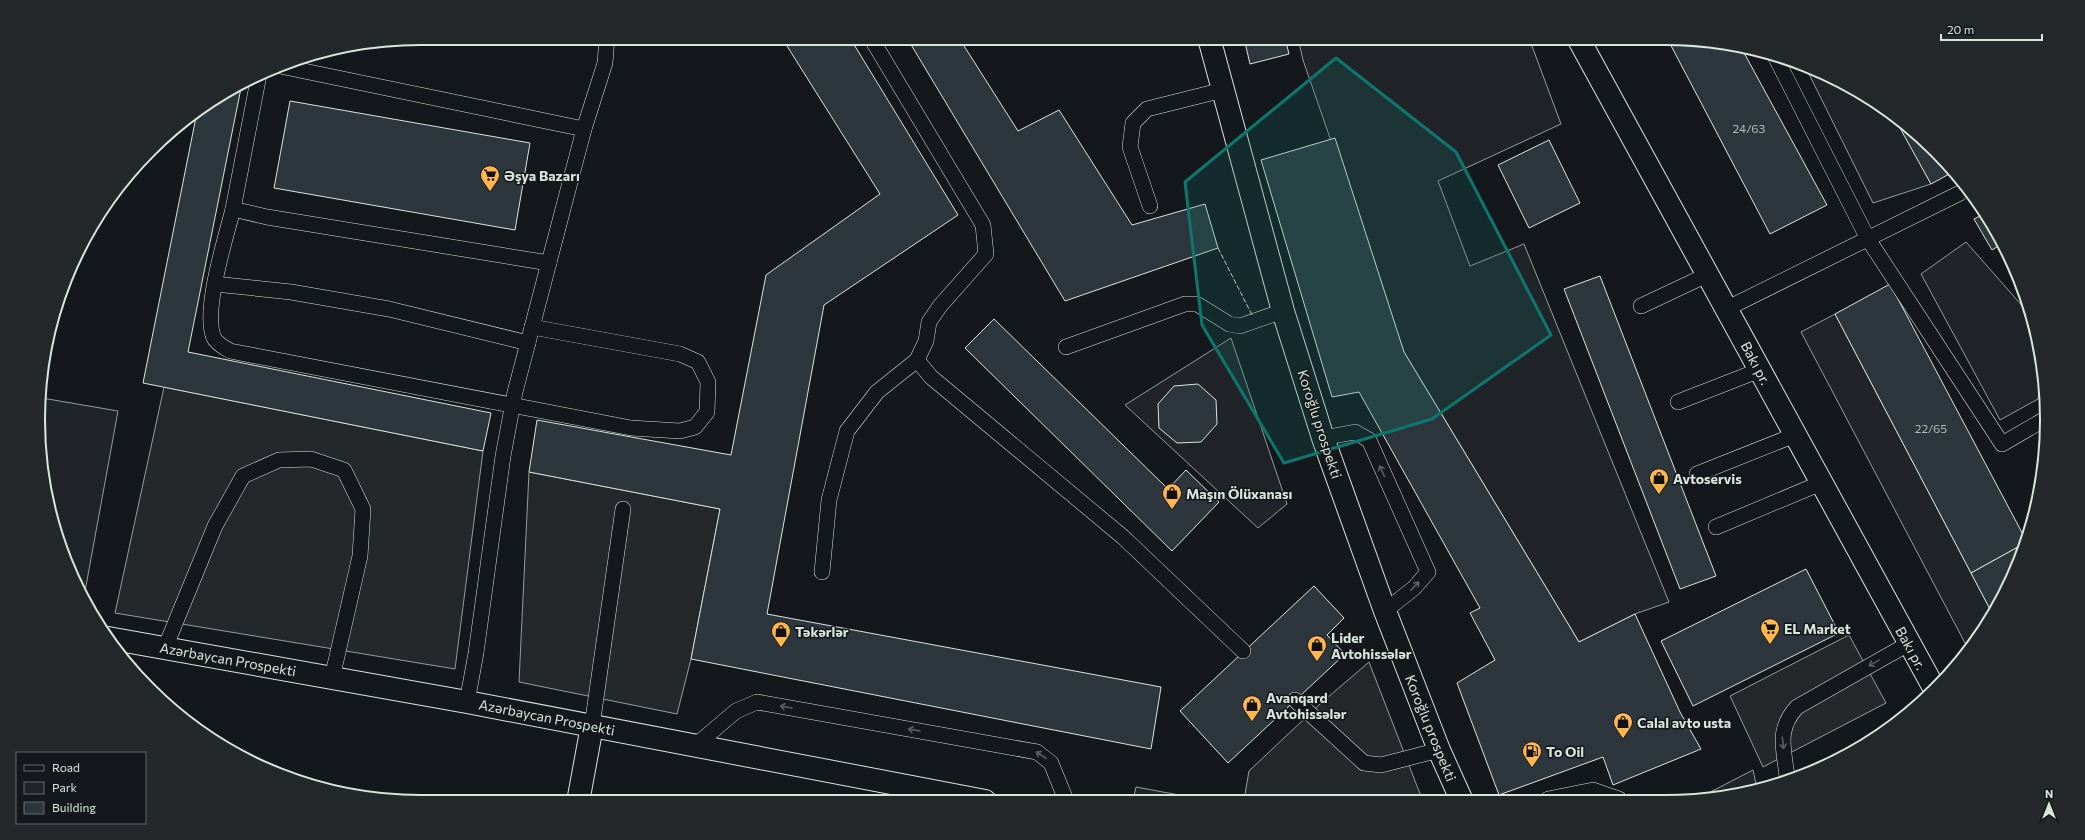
<svg xmlns="http://www.w3.org/2000/svg" width="2085" height="840" viewBox="0 0 2085 840" font-family="Commissioner,sans-serif">
  <style>
    .green { fill: #202428; stroke: #939e99 }
    .parking { fill: #24282b; stroke: #939e99 }
    .building { fill: #2c363c; stroke: #d8e6dc }
    .lines { fill: none; stroke-linecap: round; stroke-linejoin: round }
    .service-casing { stroke: #d8e6dc; stroke-width: 16 }
    .minor-casing { stroke: #d8e6dc; stroke-width: 24 }
    .tertiary-casing { stroke: #d8e6dc; stroke-width: 24 }
    .service { stroke: #14181c; stroke-width: 15 }
    .minor { stroke: #14181c; stroke-width: 22 }
    .tertiary { stroke: #14181c; stroke-width: 22 }
    .fence { stroke: #d8e6dc; stroke-width: 1; stroke-dasharray: 5 2; stroke-linecap: butt }
    .oneway { stroke: #59605f }
    .marked { fill: #0f766e; fill-opacity: 0.2; stroke: #0f766e; stroke-width: 3; stroke-linejoin: round }
    .labels { text-anchor: middle; dominant-baseline: central; stroke-width: 3; stroke-linejoin: round; paint-order: stroke }
    .number-label { font-size: 12px; fill: #adbab4 }
    .poi-label { font-size: 14px; font-weight: bold; fill: #d8e6dc; stroke: #14181c; text-anchor: start }
    .street-label { font-size: 14px; fill: #d8e6dc; stroke: #14181c }
    .rim { fill: none; stroke: #d8e6dc; stroke-width: 2 }
  </style>
  <rect width="100%" height="100%" fill="#14181c"/>
  <g class="green">
    <polygon points="1298,38 1529,38 1561,124 1438,181 1470,266 1524,244 1669,602 1635,614 1579,642 1404,352 1303,60"/>
    <polygon points="1805,66 1856,89 1895,117 1931,184 1873,203"/>
    <polygon points="1966,242 2032,317 2042,372 2038,399 2000,420 1921,274"/>
    <polygon points="1835,314 1992,613 1980,635 1965,643 1801,332"/>
    <polygon points="1231,338 1287,504 1258,528 1125,405"/>
    <polygon points="42,398 118,411 84,597 67,566 45,495"/>
    <path d="M1753,770L1756,784C1737,794 1718,799 1697,799Z"/>
    <polygon points="1136,787 1206,800 1133,800"/>
  </g>
  <g class="parking">
    <polygon points="164,387 483,451 455,669 115,613"/>
    <polygon points="529,472 720,509 691,659 677,714 519,682"/>
    <polygon points="1849,635 1886,703 1763,767 1730,696"/>
    <polygon points="1369,662 1422,799 1244,800 1249,771 1320,704"/>
  </g>
  <g class="building">
    <polygon points="782,38 850,38 958,215 824,305 767,614 1161,687 1151,749 691,659 720,509 529,472 537,420 731,455 766,275 880,194"/>
    <polygon points="907,38 959,38 1018,131 1059,110 1132,225 1205,204 1218,248 1065,301"/>
    <polygon points="1244,38 1285,38 1289,54 1250,64"/>
    <polygon points="1667,38 1743,51 1827,205 1770,234"/>
    <polygon points="242,83 188,352 491,413 483,451 143,383 197,112 229,89"/>
    <polygon points="290,101 530,143 515,230 274,188"/>
    <polygon points="1897,118 1917,133 1953,172 1931,184 1895,119"/>
    <polygon points="1335,138 1404,352 1579,642 1635,614 1680,712 1701,749 1613,785 1603,757 1499,795 1457,683 1495,660 1470,613 1480,608 1359,392 1332,397 1261,160"/>
    <polygon points="1549,140 1580,203 1529,228 1498,165"/>
    <polygon points="1984,214 2003,243 1992,250 1974,219"/>
    <polygon points="1600,276 1716,576 1680,589 1564,289"/>
    <polygon points="1890,284 2027,542 1971,573 1835,314"/>
    <polygon points="994,319 1168,489 1186,470 1219,502 1172,551 965,348"/>
    <polygon points="1198,384 1216,400 1217,424 1201,442 1177,443 1159,428 1158,404 1174,386"/>
    <polygon points="2027,542 2027,543 1992,613 1971,573"/>
    <polygon points="1806,569 1839,633 1693,706 1661,641"/>
    <polygon points="1314,586 1344,618 1327,635 1345,654 1228,763 1180,711"/>
  </g>
  <g class="lines">
    <g class="service-casing">
      <g id="service">
        <polyline points="871,38 983,225 986,254 940,306 929,322 926,341 917,360 931,377 1123,537 1243,651"/>
        <polyline points="1775,56 1868,239 2002,444 2045,419"/>
        <polyline points="280,66 584,129"/>
        <polyline points="259,75 233,209 267,217 549,263"/>
        <polyline points="1150,206 1130,147 1133,123 1147,109 1223,90"/>
        <path d="M233,209C226,237 202,312 214,338C216,343 225,348 230,351L631,428L680,431L695,427L707,412L708,382L698,362L680,354L532,327"/>
        <polyline points="215,284 291,292 389,309 528,343"/>
        <polyline points="1641,306 1709,274"/>
        <polyline points="1726,309 1960,193"/>
        <polyline points="1066,347 1185,304 1197,304 1229,324 1240,326 1283,311"/>
        <polyline points="1678,402 1760,370"/>
        <polyline points="1323,438 1355,432 1369,440 1428,572 1414,588 1385,611"/>
        <polyline points="1697,474 1795,435"/>
        <polyline points="1716,527 1821,483"/>
        <polyline points="822,572 829,500 847,431 877,392 917,360"/>
        <polyline points="165,648 215,526 243,476 279,460 311,459 344,470 363,509 360,556 332,678"/>
        <polyline points="1295,700 1364,763 1381,765 1439,750"/>
        <polyline points="467,702 476,653 503,456 515,392 584,129 605,63 607,38"/>
        <polyline points="592,726 623,509"/>
        <polyline points="696,745 736,711 757,702 1037,752 1051,763 1066,800"/>
        <path d="M1787,777C1784,748 1776,730 1797,707L1908,644"/>
        <polyline points="1548,799 1593,790 1619,799"/>
      </g>
    </g>
    <g class="minor-casing">
      <g id="minor">
        <polyline points="1209,38 1283,311 1323,438 1385,611 1439,750 1461,799"/>
        <polyline points="1578,38 1934,688"/>
        <polyline points="578,802 592,726"/>
      </g>
    </g>
    <g class="tertiary-casing">
      <polyline id="tertiary" points="108,638 467,702 985,801"/>
    </g>
    <use href="#service" class="service"/>
    <use href="#minor" class="minor"/>
    <use href="#tertiary" class="tertiary"/>
    <polyline class="fence" points="1218,248 1252,315"/>
  </g>
  <defs><path id="oneway-shaft" d="M-6 0H5M1.5-3L5.5 0L1.5 3" fill="none" stroke-width="1.6" stroke-linecap="round" stroke-linejoin="round"/></defs>
  <g class="oneway">
    <use href="#oneway-shaft" transform="translate(1382 471) rotate(-114)"/>
    <use href="#oneway-shaft" transform="translate(1415 586) rotate(-46)"/>
    <use href="#oneway-shaft" transform="translate(1874 663) rotate(151)"/>
    <use href="#oneway-shaft" transform="translate(786 707) rotate(-170)"/>
    <use href="#oneway-shaft" transform="translate(914 730) rotate(-170)"/>
    <use href="#oneway-shaft" transform="translate(1783 743) rotate(83)"/>
    <use href="#oneway-shaft" transform="translate(1041 755) rotate(-147)"/>
  </g>
  <path class="marked" d="M1336,58L1456,152L1551,335L1432,419L1284,463L1202,325L1185,182Z"/>
  <defs>
    <g id="supermarket-pin" transform="scale(1)"><path d="M0 17L-7.5 6A9.5 9.5 0 1 1 7.5 6Z" fill="#ffb74d" stroke="#14181c"/><path d="M-6-5.5h2.5l.6 2H6L4.5 2H-2.5L-4.4-4H-6ZM-1.5 3.2a1.3 1.3 0 1 0 .1 0ZM3 3.2a1.3 1.3 0 1 0 .1 0Z" fill="#111"/></g>
    <g id="shop-pin" transform="scale(1)"><path d="M0 17L-7.5 6A9.5 9.5 0 1 1 7.5 6Z" fill="#ffb74d" stroke="#14181c"/><path d="M-5-2.5h2.3a2.7 3.5 0 0 1 5.4 0H5L5.5 6h-11ZM-1.5-2.5h3a1.5 2.3 0 0 0-3 0Z" fill="#111"/></g>
    <g id="fuel-pin" transform="scale(1)"><path d="M0 17L-7.5 6A9.5 9.5 0 1 1 7.5 6Z" fill="#ffb74d" stroke="#14181c"/><path d="M-5.5-6h7V0h2V4h1.3V-2.5L3-4.5l.8-.8L6-3V5H2.5V1h-1V6h-7ZM-4.2-4.7v3.2H.2V-4.7Z" fill="#111"/></g>
  </defs>
  <g fill-rule="evenodd">
    <use href="#supermarket-pin" x="490" y="175"/>
    <use href="#shop-pin" x="1659" y="478"/>
    <use href="#shop-pin" x="1172" y="493"/>
    <use href="#supermarket-pin" x="1770" y="628"/>
    <use href="#shop-pin" x="781" y="631"/>
    <use href="#shop-pin" x="1317" y="645"/>
    <use href="#shop-pin" x="1252" y="705"/>
    <use href="#shop-pin" x="1623" y="722"/>
    <use href="#fuel-pin" x="1532" y="751"/>
  </g>
  <g class="labels">
    <g class="number-label">
      <text x="1749" y="128">24/63</text>
      <text x="1931" y="428">22/65</text>
    </g>
    <g class="poi-label">
      <text x="504" y="175">Əşya Bazarı</text>
      <text x="1673" y="478">Avtoservis</text>
      <text x="1186" y="493">Maşın Ölüxanası</text>
      <text x="1784" y="628">EL Market</text>
      <text x="795" y="631">Təkərlər</text>
      <text x="1331" y="637">Lider<tspan x="1331" dy="16">Avtohissələr</tspan></text>
      <text x="1266" y="697">Avanqard<tspan x="1266" dy="16">Avtohissələr</tspan></text>
      <text x="1637" y="722">Calal avto usta</text>
      <text x="1546" y="751">To Oil</text>
    </g>
    <g class="street-label">
      <text transform="translate(1756 363) rotate(62)">Bakı pr.</text>
      <text transform="translate(1320 424) rotate(72)">Koroğlu prospekti</text>
      <text transform="translate(1911 648) rotate(61)">Bakı pr.</text>
      <text transform="translate(228 659) rotate(10)">Azərbaycan Prospekti</text>
      <text transform="translate(547 717) rotate(11)">Azərbaycan Prospekti</text>
      <text transform="translate(1431 728) rotate(68)">Koroğlu prospekti</text>
    </g>
  </g>
  <path d="M0 0H2085V840H0ZM420 45H1665A375 375 0 0 1 2040 420V420A375 375 0 0 1 1665 795H420A375 375 0 0 1 45 420V420A375 375 0 0 1 420 45Z" fill="#24282b" fill-rule="evenodd"/>
  <path class="rim" d="M420 45H1665A375 375 0 0 1 2040 420V420A375 375 0 0 1 1665 795H420A375 375 0 0 1 45 420V420A375 375 0 0 1 420 45Z"/>
  <rect x="16" y="752" width="130" height="72" fill="#14181c" stroke="#626a69"/>
  <rect x="24" y="765" width="20" height="6" fill="#14181c" stroke="#626a69"/>
  <text x="52" y="772" font-size="12" fill="#d8e6dc">Road</text>
  <rect x="24" y="782" width="20" height="12" fill="#202428" stroke="#626a69"/>
  <text x="52" y="792" font-size="12" fill="#d8e6dc">Park</text>
  <rect x="24" y="802" width="20" height="12" fill="#2c363c" stroke="#626a69"/>
  <text x="52" y="812" font-size="12" fill="#d8e6dc">Building</text>
  <g transform="translate(2049 804)" stroke="#14181c" stroke-width="3" paint-order="stroke">
  <path d="M0-3L7 15L0 10L-7 15Z" fill="#d8e6dc"/>
  <text y="-6" font-size="11" font-weight="bold" text-anchor="middle" fill="#d8e6dc">N</text>
  </g>
  <path d="M1941 34v6h101v-6" fill="none" stroke="#d8e6dc" stroke-width="2"/>
  <text x="1947" y="34" font-size="12" fill="#d8e6dc" stroke="#14181c" stroke-width="3" paint-order="stroke">20 m</text>
</svg>
